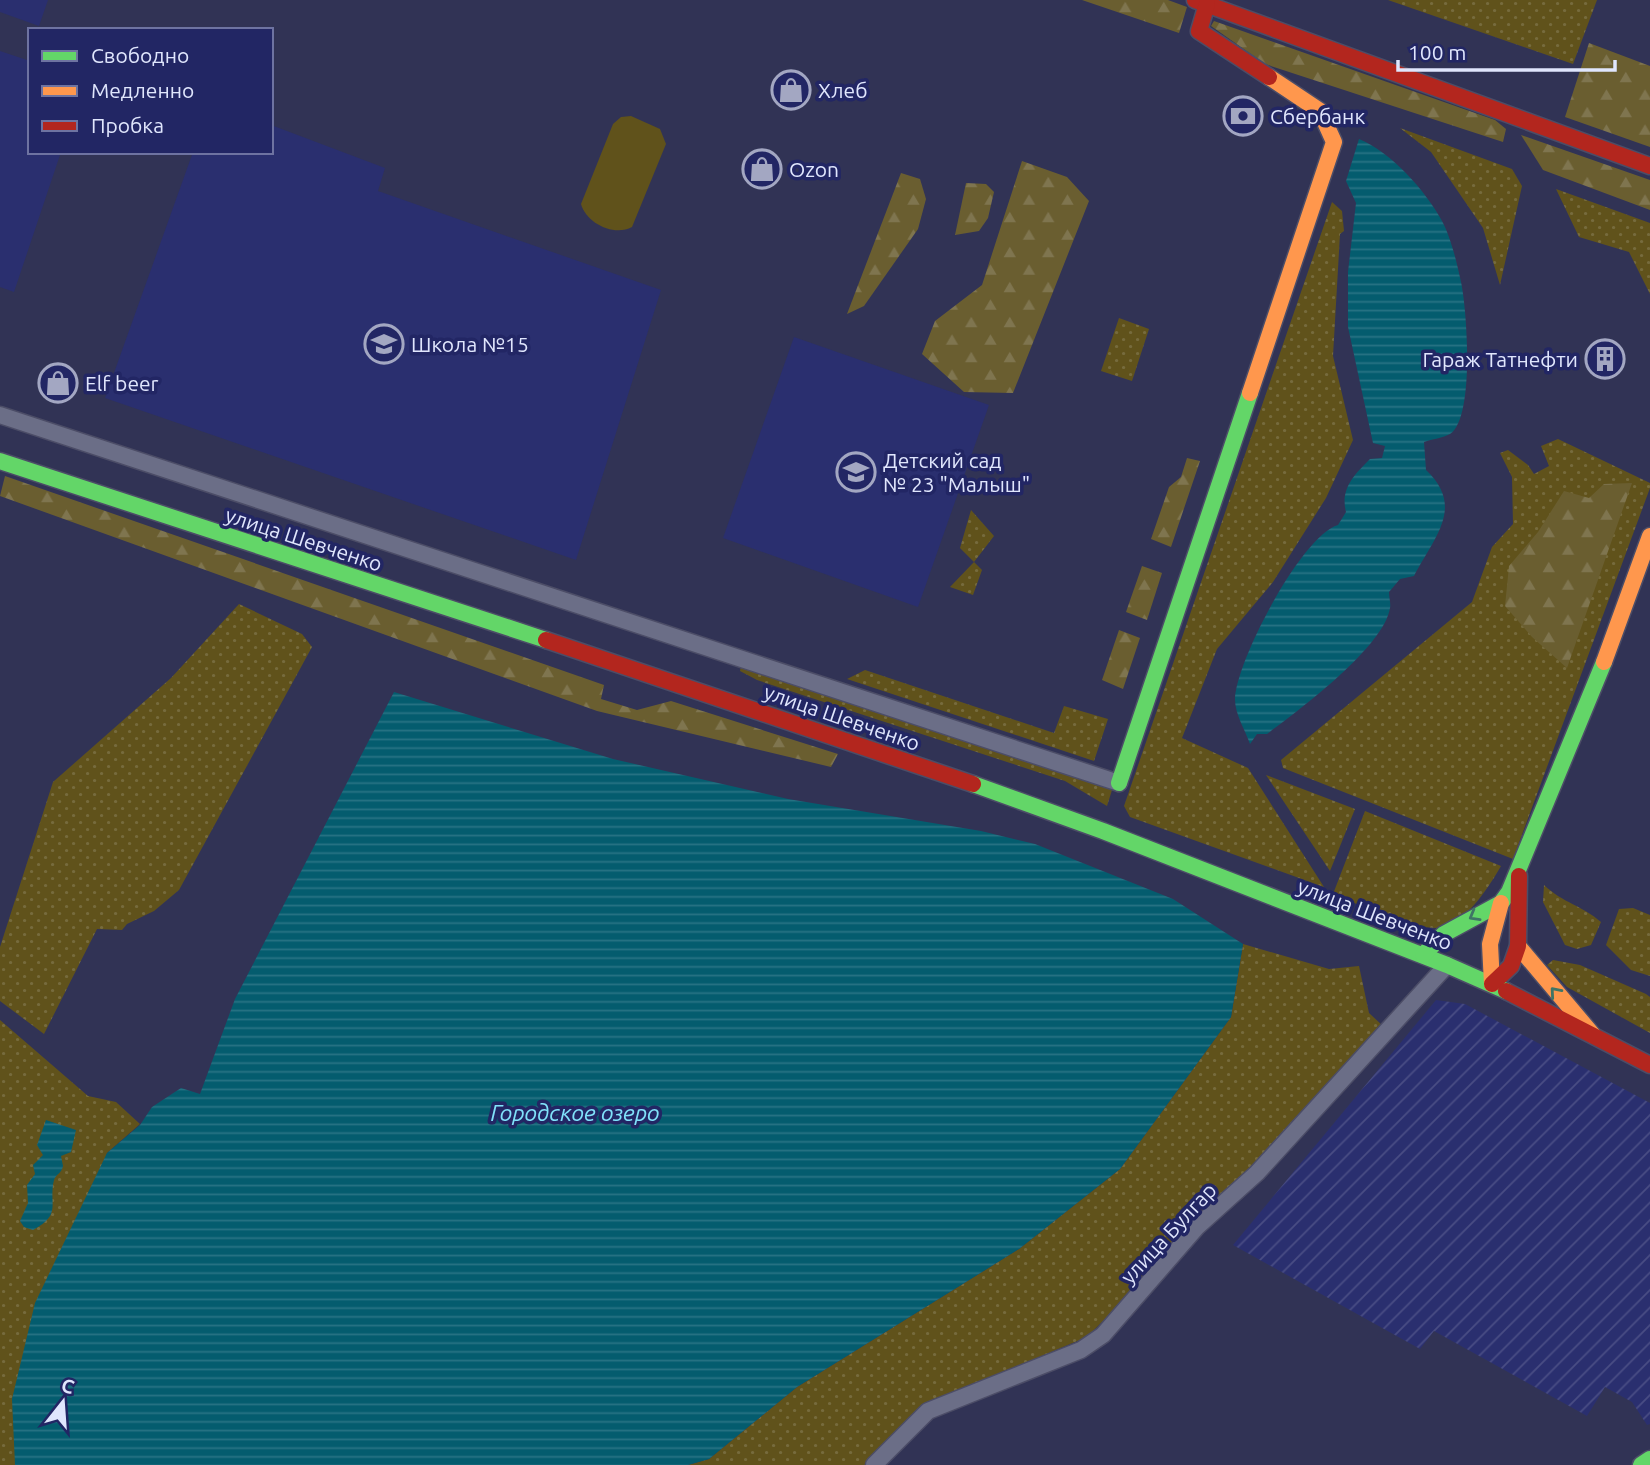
<svg xmlns="http://www.w3.org/2000/svg" width="1650" height="1465" viewBox="0 0 1650 1465" font-family="Ubuntu,sans-serif">
  <style>
    .built { fill: #2a2f6f }
    .industrial { fill: url(#industrial-furrows) }
    .grass { fill: url(#grass-dots) }
    .forest { fill: url(#forest-firs) }
    .garden { fill: #60521b }
    .water { fill: url(#water-rules) }
    .lines { fill: none; stroke-linecap: round; stroke-linejoin: round }
    .street-casing { stroke: #4c4d67; stroke-width: 19 }
    .fast-casing { stroke: #4c4d67; stroke-width: 19 }
    .slow-casing { stroke: #4c4d67; stroke-width: 19 }
    .jam-casing { stroke: #4c4d67; stroke-width: 19 }
    .street { stroke: #6b6e87; stroke-width: 16 }
    .fast { stroke: #63d668; stroke-width: 16 }
    .slow { stroke: #ff974d; stroke-width: 16 }
    .jam { stroke: #b3261e; stroke-width: 16 }
    .oneway { stroke: #3f7566 }
    .labels { text-anchor: middle; dominant-baseline: central; stroke-width: 7; stroke-linejoin: round; paint-order: stroke }
    .poi-label { font-size: 21px; fill: #e0e6fd; stroke: #222664; text-anchor: start }
    .street-label { font-size: 21px; fill: #e0e6fd; stroke: #222664 }
    .water-label { font-size: 23px; font-style: italic; fill: #80e2fa; stroke: #222664 }
  </style>
  <defs>
    <pattern id="industrial-furrows" width="10" height="10" patternUnits="userSpaceOnUse" patternTransform="scale(1.75)"><rect width="10" height="10" fill="#2a2f6f"/><path d="M-1 1l2-2M0 10L10 0M9 11l2-2" fill="none" stroke="#494d84"/></pattern>
    <pattern id="grass-dots" width="8" height="8" patternUnits="userSpaceOnUse" patternTransform="scale(1.75)"><rect width="8" height="8" fill="#60521b"/><path d="M2 2h.1M6 6h.1" fill="none" stroke="#766b3d" stroke-width="1.8" stroke-linecap="round"/></pattern>
    <pattern id="forest-firs" width="22" height="20" patternUnits="userSpaceOnUse" patternTransform="scale(1.75)"><rect width="22" height="20" fill="#6a5e30"/><path d="M5 1l3.5 6h-7zM16 11l3.5 6h-7z" fill="#7f754f"/></pattern>
    <pattern id="water-rules" width="6" height="5" patternUnits="userSpaceOnUse" patternTransform="scale(1.75)"><rect width="6" height="5" fill="#045c6e"/><path d="M0 2.5h6" fill="none" stroke="#287384"/></pattern>
  </defs>
  <rect width="100%" height="100%" fill="#313355"/>
  <g class="built">
    <polygon points="0,0 48,0 39,26 0,12"/>
    <polygon points="0,51 30,61 30,152 61,152 14,292 0,287"/>
    <polygon points="271,125 385,168 378,191 661,290 576,560 105,398 193,152 271,152"/>
    <polygon points="794,337 989,405 918,607 723,538"/>
  </g>
  <polygon class="industrial" points="1436,1000 1465,1004 1650,1103 1650,1424 1647,1425 1632,1402 1605,1387 1587,1416 1434,1331 1420,1349 1233,1245"/>
  <g class="grass">
    <polygon points="1388,0 1597,0 1573,64"/>
    <polygon points="1400,128 1512,169 1522,186 1500,285 1483,228 1431,152"/>
    <polygon points="1556,189 1650,223 1650,294 1629,252 1579,237"/>
    <polygon points="1332,202 1342,211 1344,231 1340,234 1333,356 1353,440 1326,498 1273,582 1217,649 1182,738 1248,768 1324,887 1130,817 1124,806"/>
    <polygon points="1119,318 1149,329 1132,381 1101,371"/>
    <polygon points="1558,439 1650,483 1650,488 1513,859 1283,768 1281,760 1472,602 1492,547 1513,524 1512,477 1500,453 1508,450 1528,465 1534,474 1549,466 1541,446"/>
    <polygon points="971,510 994,536 974,562 982,570 973,595 950,587 974,562 960,548"/>
    <polygon points="239,604 302,634 312,647 179,890 154,911 127,924 122,930 97,929 44,1034 0,1001 0,947 53,782 171,678"/>
    <polygon points="741,666 1112,790 1107,806 1065,781 757,680 740,671"/>
    <polygon points="865,670 1054,733 1064,706 1108,719 1094,761 847,679"/>
    <polygon points="1266,775 1355,809 1330,871"/>
    <path d="M1365,811L1501,866C1490,885 1469,918 1447,926C1422,936 1359,904 1333,894Z"/>
    <path d="M1544,885C1563,903 1583,906 1601,922L1591,945L1577,949L1565,945L1543,902Z"/>
    <polygon points="1633,908 1650,915 1650,976 1631,970 1606,945 1619,909"/>
    <polygon points="1243,944 1329,969 1359,966 1369,1013 1383,1026 1267,1157 1087,1337 929,1403 867,1465 688,1465 709,1459 797,1387 1019,1249 1120,1169 1231,1017"/>
    <polygon points="1553,960 1580,965 1646,994 1650,997 1650,1033 1567,987 1547,965"/>
    <polygon points="0,1020 88,1096 116,1102 140,1124 107,1153 15,1446 15,1465 0,1465"/>
  </g>
  <g class="forest">
    <polygon points="1082,0 1168,0 1187,7 1179,33"/>
    <polygon points="1214,21 1495,120 1506,129 1503,142 1265,64 1211,26"/>
    <polygon points="1589,43 1650,66 1650,147 1565,117"/>
    <polygon points="1521,135 1650,180 1650,210 1543,170"/>
    <polygon points="1022,161 1067,177 1089,201 1013,393 964,392 922,354 935,321 982,285"/>
    <polygon points="901,173 920,179 926,199 918,229 864,306 847,314"/>
    <polygon points="966,183 986,184 994,192 988,218 979,231 955,235"/>
    <polygon points="1187,458 1200,461 1171,547 1151,539 1169,487 1181,477"/>
    <polygon points="5,476 604,685 601,699 637,710 671,701 838,754 831,767 597,711 0,496"/>
    <polygon points="1632,483 1567,668 1532,637 1505,606 1509,566 1538,532 1564,491 1589,498 1604,484"/>
    <polygon points="1142,566 1162,573 1147,620 1126,612"/>
    <polygon points="1119,630 1140,638 1123,689 1102,680"/>
  </g>
  <path class="garden" d="M631,116L660,129L666,144L632,227C614,237 586,223 581,204L613,124L621,117Z"/>
  <g class="water">
    <path d="M1359,139C1391,152 1425,190 1442,221C1451,238 1457,263 1461,282C1467,309 1475,418 1450,434C1443,438 1432,439 1424,442L1426,470C1465,507 1435,536 1414,576L1400,579L1389,592C1389,597 1391,604 1390,608C1384,647 1298,711 1267,734H1257L1250,744C1245,729 1235,715 1235,699C1236,661 1302,535 1338,525L1346,512C1340,489 1354,475 1370,459L1382,458L1385,446L1373,443L1348,327V272L1356,203L1346,181Z"/>
    <polygon points="394,692 613,759 788,799 981,831 1035,844 1173,899 1243,944 1231,1017 1120,1169 1019,1249 797,1387 709,1459 688,1465 15,1465 12,1399 35,1303 107,1153 140,1125 152,1107 181,1088 200,1094 235,999"/>
    <path d="M46,1120L76,1130L71,1152L61,1156L63,1166C62,1173 56,1174 54,1180C48,1204 63,1214 33,1230L24,1227L20,1221L28,1203L27,1185L35,1174L33,1165L43,1155L37,1145Z"/>
  </g>
  <g class="lines">
    <g class="street-casing">
      <g id="street">
        <polyline points="0,415 1119,783"/>
        <polyline points="874,1465 928,1411 1081,1350 1103,1335 1197,1227 1257,1173 1447,965"/>
      </g>
    </g>
    <g class="fast-casing">
      <g id="fast">
        <polyline points="0,461 546,640"/>
        <polyline points="1119,783 1250,393"/>
        <polyline points="973,784 1103,831 1447,965 1506,991"/>
        <polyline points="1423,955 1444,934 1501,903 1509,892 1604,662"/>
        <polyline points="1641,1465 1650,1459"/>
      </g>
    </g>
    <g class="slow-casing">
      <g id="slow">
        <polyline points="1250,393 1334,142 1320,111 1269,77"/>
        <polyline points="1604,662 1650,536"/>
        <polyline points="1518,946 1593,1035"/>
        <polyline points="1492,984 1490,944 1501,903"/>
      </g>
    </g>
    <g class="jam-casing">
      <g id="jam">
        <polyline points="1195,0 1650,166"/>
        <polyline points="1207,4 1199,31 1269,77"/>
        <polyline points="546,640 973,784"/>
        <polyline points="1492,984 1511,966 1518,946 1519,876"/>
        <polyline points="1506,991 1650,1065"/>
      </g>
    </g>
    <use href="#street" class="street"/>
    <use href="#fast" class="fast"/>
    <use href="#slow" class="slow"/>
    <use href="#jam" class="jam"/>
  </g>
  <defs><path id="oneway-chevron" d="M-2-3.5L2.5 0L-2 3.5" fill="none" stroke-width="1.6" stroke-linecap="round" stroke-linejoin="round" transform="scale(1.75)"/></defs>
  <g class="oneway">
    <use href="#oneway-chevron" transform="translate(1474 916) rotate(150)"/>
    <use href="#oneway-chevron" transform="translate(1555 992) rotate(-131)"/>
  </g>
  <defs>
    <g id="shop-ring" transform="scale(2.0125)"><circle r="9.5" fill="#222664" stroke="#a3a7c2" stroke-width="1.5"/><path d="M-5-2.5h2.3a2.7 3.5 0 0 1 5.4 0H5L5.5 6h-11ZM-1.5-2.5h3a1.5 2.3 0 0 0-3 0Z" fill="#a3a7c2"/></g>
    <g id="bank-ring" transform="scale(2.0125)"><circle r="9.5" fill="#222664" stroke="#a3a7c2" stroke-width="1.5"/><path d="M-6-4H6V4H-6ZM0-2.3a2.3 2.3 0 1 0 0 4.6a2.3 2.3 0 1 0 0-4.6Z" fill="#a3a7c2"/></g>
    <g id="school-ring" transform="scale(2.0125)"><circle r="9.5" fill="#222664" stroke="#a3a7c2" stroke-width="1.5"/><path d="M0-5L7-2L0 1L-7-2ZM-4 1L0 2.5L4 1V4Q0 6-4 4Z" fill="#a3a7c2"/></g>
    <g id="building-ring" transform="scale(2.0125)"><circle r="9.5" fill="#222664" stroke="#a3a7c2" stroke-width="1.5"/><path d="M-4-6H4V6H1V3H-1V6H-4ZM-2.5-4.3h1.7v1.8h-1.7ZM.8-4.3h1.7v1.8H.8ZM-2.5-1h1.7V.8h-1.7ZM.8-1h1.7V.8H.8Z" fill="#a3a7c2"/></g>
  </defs>
  <g fill-rule="evenodd">
    <use href="#shop-ring" x="791" y="90"/>
    <use href="#bank-ring" x="1243" y="116"/>
    <use href="#shop-ring" x="762" y="169"/>
    <use href="#school-ring" x="384" y="344"/>
    <use href="#building-ring" x="1605" y="359"/>
    <use href="#shop-ring" x="58" y="383"/>
    <use href="#school-ring" x="856" y="472"/>
  </g>
  <g class="labels">
    <g class="poi-label">
      <text x="818" y="90">Хлеб</text>
      <text x="1270" y="116">Сбербанк</text>
      <text x="789" y="169">Ozon</text>
      <text x="411" y="344">Школа №15</text>
      <text x="1578" y="359" text-anchor="end">Гараж Татнефти</text>
      <text x="85" y="383">Elf beer</text>
      <text x="883" y="460">Детский сад<tspan x="883" dy="24">№ 23 "Малыш"</tspan></text>
    </g>
    <g class="street-label">
      <text transform="translate(304 539) rotate(18)">улица Шевченко</text>
      <text transform="translate(842 717) rotate(19)">улица Шевченко</text>
      <text transform="translate(1375 914) rotate(21)">улица Шевченко</text>
      <text transform="translate(1168 1233) rotate(-47)">улица Булгар</text>
    </g>
    <g class="water-label">
      <text x="575" y="1112">Городское озеро</text>
    </g>
  </g>
  <rect x="28" y="28" width="245" height="126" fill="#222664" stroke="#6e73a1" stroke-width="2"/>
  <rect x="42" y="51" width="35" height="10" fill="#63d668" stroke="#6e73a1" stroke-width="2"/>
  <text x="91" y="63" font-size="21" fill="#e0e6fd">Свободно</text>
  <rect x="42" y="86" width="35" height="10" fill="#ff974d" stroke="#6e73a1" stroke-width="2"/>
  <text x="91" y="98" font-size="21" fill="#e0e6fd">Медленно</text>
  <rect x="42" y="121" width="35" height="10" fill="#b3261e" stroke="#6e73a1" stroke-width="2"/>
  <text x="91" y="133" font-size="21" fill="#e0e6fd">Пробка</text>
  <g transform="translate(63 1402) rotate(17)" stroke="#222664" stroke-width="5" paint-order="stroke">
  <path d="M0-5L12 26L0 18L-12 26Z" fill="#e0e6fd"/>
  <text y="-10" font-size="19" font-weight="bold" text-anchor="middle" fill="#e0e6fd">С</text>
  </g>
  <path d="M1398 60v10h217v-10" fill="none" stroke="#e0e6fd" stroke-width="3.5"/>
  <text x="1408" y="60" font-size="21" fill="#e0e6fd" stroke="#222664" stroke-width="5" paint-order="stroke">100 m</text>
</svg>
